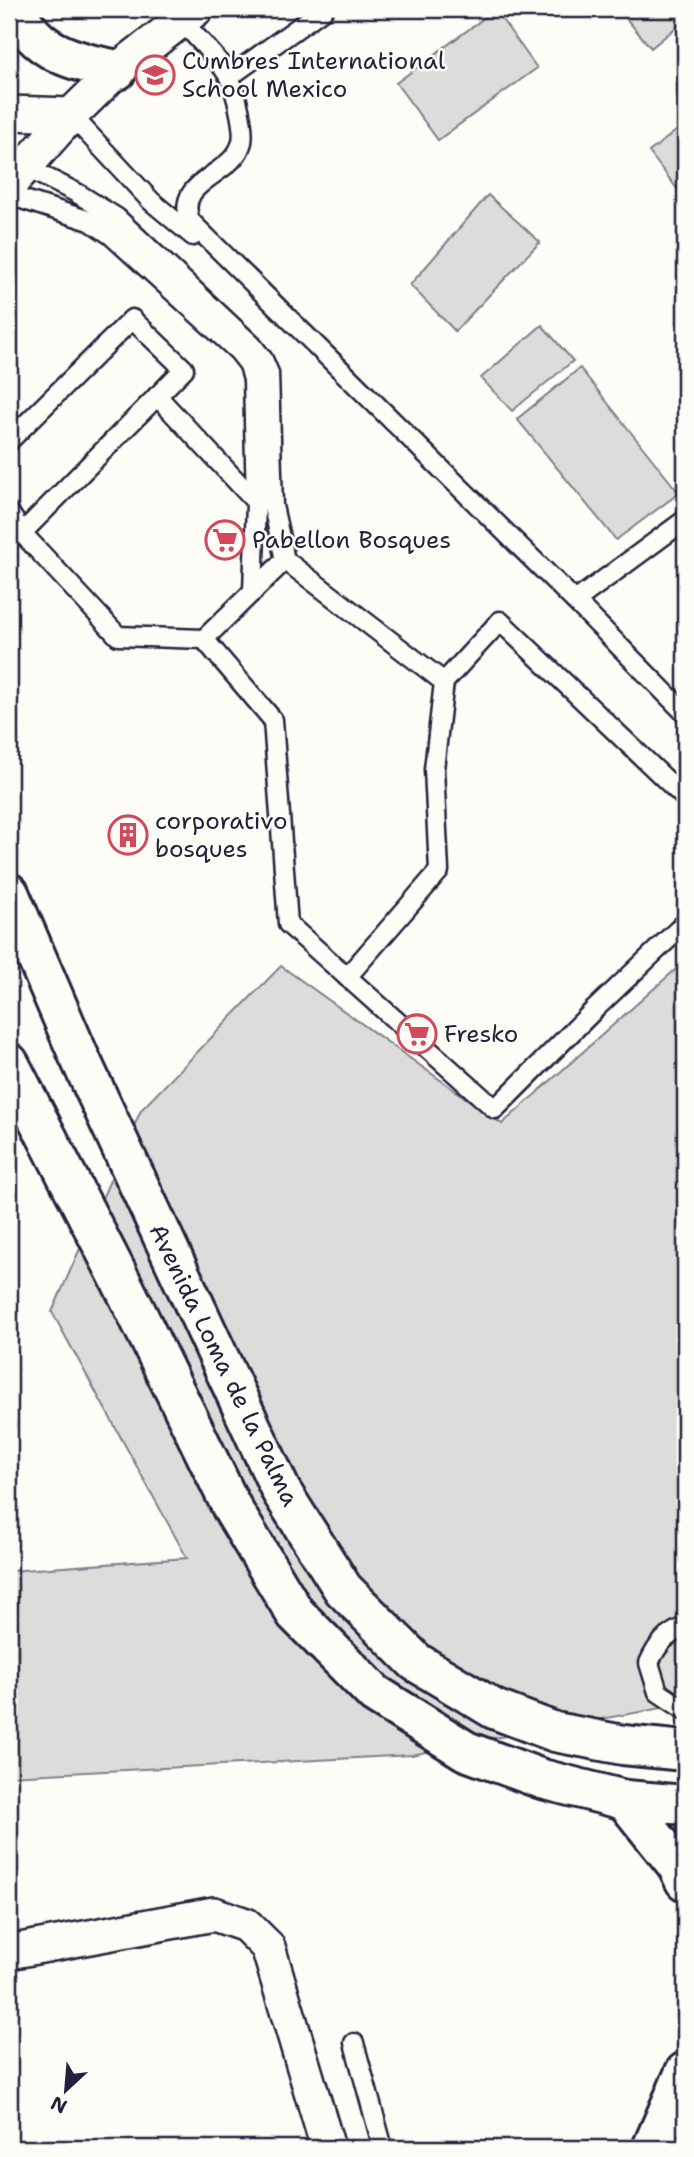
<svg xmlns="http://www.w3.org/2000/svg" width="694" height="2157" viewBox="0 0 694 2157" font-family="'Shantell Sans',sans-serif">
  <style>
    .green { fill: #dddcdb; stroke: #807f8b; stroke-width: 2 }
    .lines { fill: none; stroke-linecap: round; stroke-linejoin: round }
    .lane-casing { stroke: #22223b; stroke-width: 23 }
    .street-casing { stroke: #22223b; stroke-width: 38 }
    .secondary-casing { stroke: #22223b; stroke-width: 44 }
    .lane { stroke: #fdfcf7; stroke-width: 18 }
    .street { stroke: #fdfcf7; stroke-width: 33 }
    .secondary { stroke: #fdfcf7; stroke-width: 38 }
    .labels { text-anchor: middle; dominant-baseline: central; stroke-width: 5; stroke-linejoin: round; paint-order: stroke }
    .poi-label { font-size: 24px; fill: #22223b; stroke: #fdfcf7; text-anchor: start }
    .street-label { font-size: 24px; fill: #22223b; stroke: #fdfcf7 }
  </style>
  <rect width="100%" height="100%" fill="#fdfcf7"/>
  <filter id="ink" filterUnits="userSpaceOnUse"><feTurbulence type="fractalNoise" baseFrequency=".0143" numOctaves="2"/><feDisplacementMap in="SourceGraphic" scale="14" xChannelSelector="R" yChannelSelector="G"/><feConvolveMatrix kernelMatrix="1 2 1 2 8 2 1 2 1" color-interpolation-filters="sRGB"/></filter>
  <g filter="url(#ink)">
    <g class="green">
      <polygon points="633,9 685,9 685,20 651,48 624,16"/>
      <polygon points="495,10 537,68 438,140 396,83"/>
      <polygon points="685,124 685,199 649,152"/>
      <polygon points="488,195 540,242 455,331 410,285"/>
      <polygon points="542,325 573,361 512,411 481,378"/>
      <polygon points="580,368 679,493 616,540 517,419"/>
      <polygon points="685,961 685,1704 483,1740 412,1755 9,1776 9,1571 187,1558 52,1312 141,1110 281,966 502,1124"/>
    </g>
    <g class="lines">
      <g class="lane-casing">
        <g id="lane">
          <path d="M181,20C194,35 223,63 230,79C236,93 245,128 242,142C234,176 174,179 190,221L575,601L685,713"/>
          <polyline points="229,77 324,9"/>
          <polyline points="71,115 151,201 193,236"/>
          <polyline points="25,167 77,193 117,218 252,345 263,359 269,373 273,506 285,560 444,682"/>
          <polyline points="9,195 90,221 111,235 238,351 249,365 253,380 256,502"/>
          <polyline points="157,396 256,502 253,592"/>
          <polyline points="9,441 132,319 184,369 22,533"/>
          <polyline points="9,512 22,533 118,636 204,639"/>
          <polyline points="285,560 204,639 273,720 288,924 495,1109 594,1010 685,923"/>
          <polyline points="575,601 685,520"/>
          <polyline points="347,977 439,871 434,769 444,682 500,621 685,798"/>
          <path d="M685,1627C666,1634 657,1645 649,1663L658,1692L685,1710"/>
          <polyline points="354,2043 383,2148"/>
        </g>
      </g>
      <g class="street-casing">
        <g id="street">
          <polyline points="9,113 71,115"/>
          <polyline points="9,185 71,115 117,70 196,9"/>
          <polyline points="9,1952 214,1914 246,1925 268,1947 328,2148"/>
        </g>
      </g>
      <g class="secondary-casing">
        <g id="secondary">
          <path d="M16,9C35,53 74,61 117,70"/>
          <polyline points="9,893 78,1054 281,1491 343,1589 416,1662 494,1709 555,1732 623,1745 685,1751"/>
          <polyline points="9,1063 126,1291 233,1510 295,1613 375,1694 466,1751 542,1779 625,1800 685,1805"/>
          <polyline points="625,1800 677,1865 685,1881"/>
          <polyline points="652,2148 685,2072"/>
        </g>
      </g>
      <use href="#lane" class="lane"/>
      <use href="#street" class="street"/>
      <use href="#secondary" class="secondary"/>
    </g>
  </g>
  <defs>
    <g id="school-ring" transform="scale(2.0125)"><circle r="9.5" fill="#fdfcf7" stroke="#d1495b" stroke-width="1.5"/><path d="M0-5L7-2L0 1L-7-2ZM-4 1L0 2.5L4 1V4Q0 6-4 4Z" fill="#d1495b"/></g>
    <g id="supermarket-ring" transform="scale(2.0125)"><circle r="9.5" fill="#fdfcf7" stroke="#d1495b" stroke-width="1.5"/><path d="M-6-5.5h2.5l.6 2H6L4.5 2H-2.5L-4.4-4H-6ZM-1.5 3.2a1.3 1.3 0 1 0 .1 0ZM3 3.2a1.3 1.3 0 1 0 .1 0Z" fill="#d1495b"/></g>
    <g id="building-ring" transform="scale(2.0125)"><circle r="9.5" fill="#fdfcf7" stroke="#d1495b" stroke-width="1.5"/><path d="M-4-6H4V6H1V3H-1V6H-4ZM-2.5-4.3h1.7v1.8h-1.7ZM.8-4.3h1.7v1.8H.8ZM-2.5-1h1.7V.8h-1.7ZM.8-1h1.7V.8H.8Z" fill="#d1495b"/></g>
  </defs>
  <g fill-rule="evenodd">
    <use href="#school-ring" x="155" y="75"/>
    <use href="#supermarket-ring" x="225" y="540"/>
    <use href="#building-ring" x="128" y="835"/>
    <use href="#supermarket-ring" x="417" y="1034"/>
  </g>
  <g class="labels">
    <g class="poi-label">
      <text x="182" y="61">Cumbres International<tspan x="182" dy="28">School Mexico</tspan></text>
      <text x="252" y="540">Pabellon Bosques</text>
      <text x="155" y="821">corporativo<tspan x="155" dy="28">bosques</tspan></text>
      <text x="444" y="1034">Fresko</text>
    </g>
    <g class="street-label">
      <text transform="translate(224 1365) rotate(64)">Avenida Loma de la Palma</text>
    </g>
  </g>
  <rect width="694" height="2157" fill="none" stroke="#fdfcf7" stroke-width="35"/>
  <rect x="18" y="18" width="659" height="2122" fill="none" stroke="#22223b" stroke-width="2.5" filter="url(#ink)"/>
  <g transform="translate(66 2090) rotate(206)" stroke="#fdfcf7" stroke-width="5" paint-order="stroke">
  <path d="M0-5L12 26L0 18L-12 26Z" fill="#22223b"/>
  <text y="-10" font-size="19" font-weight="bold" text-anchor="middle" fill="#22223b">N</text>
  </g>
</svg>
